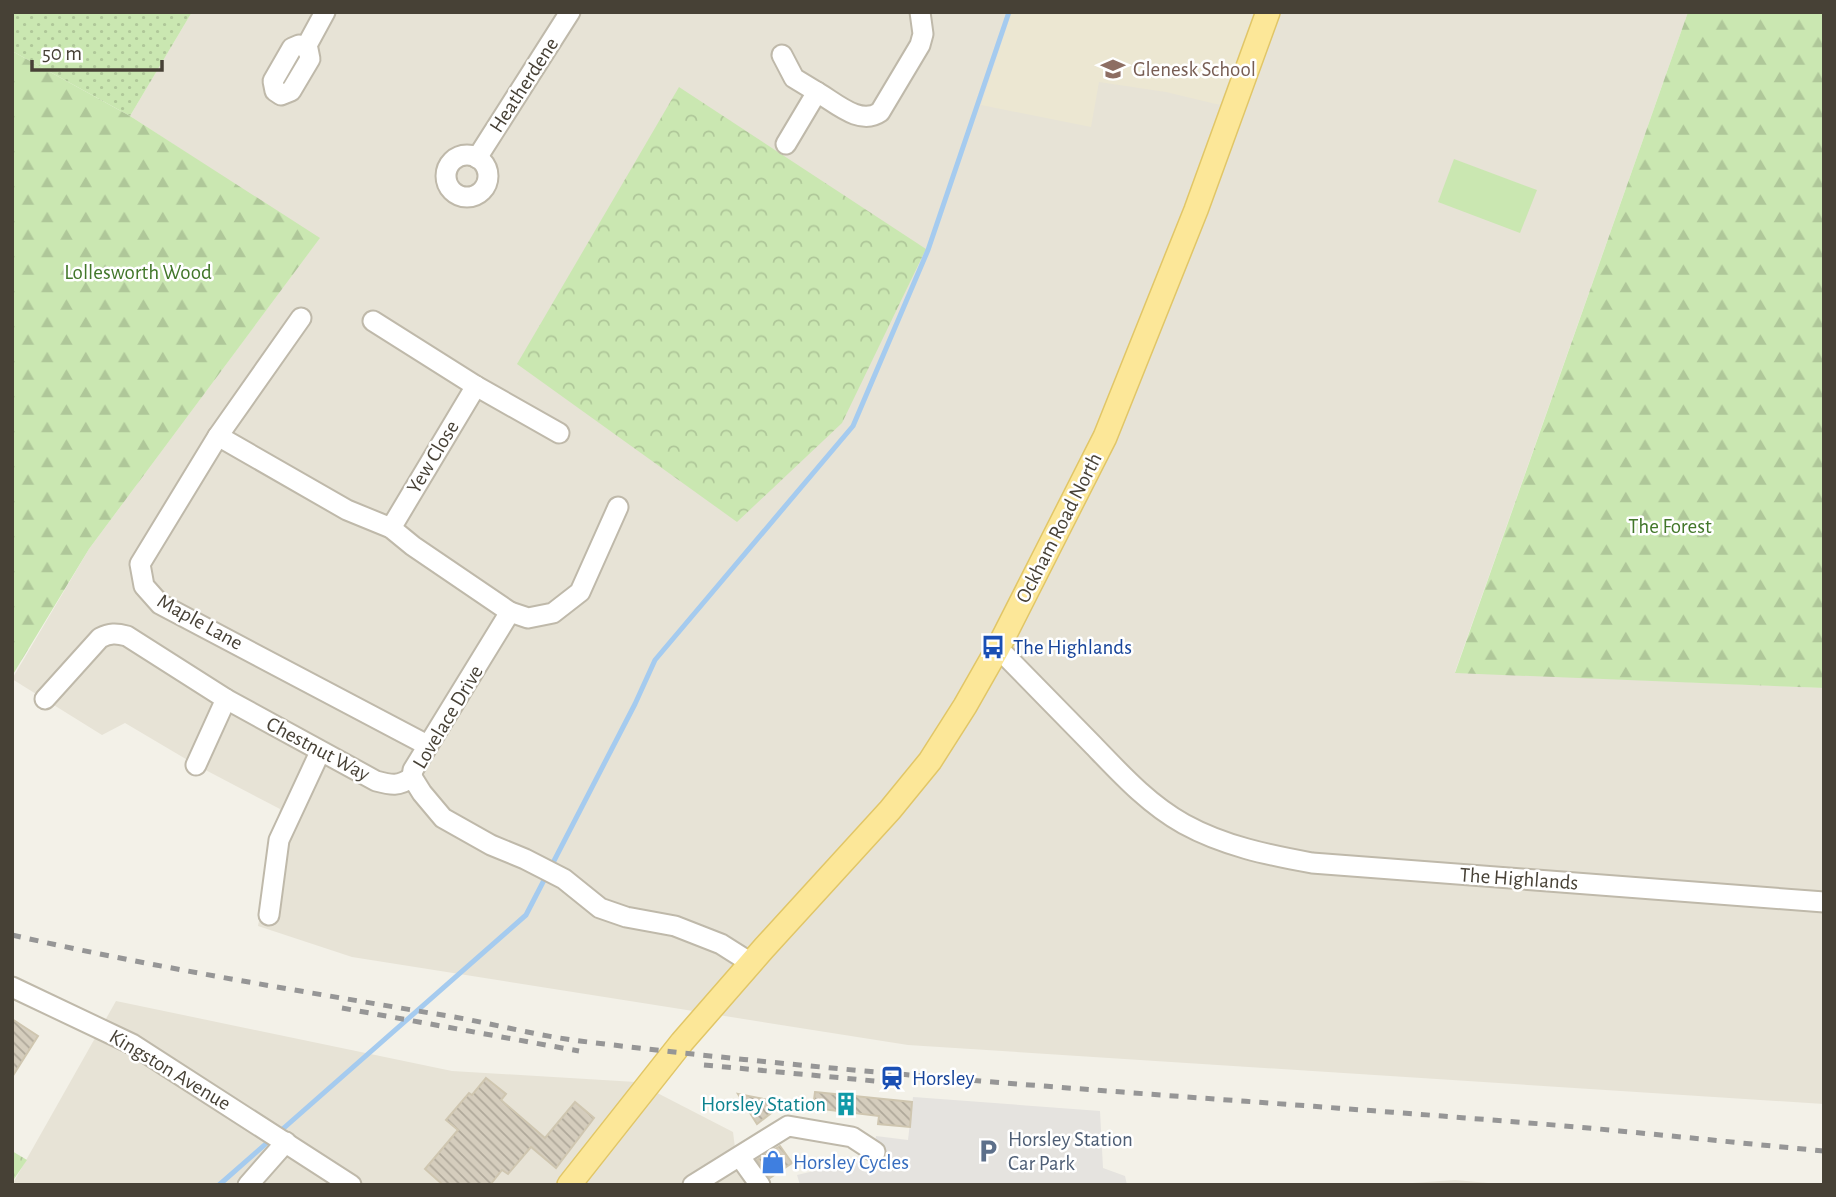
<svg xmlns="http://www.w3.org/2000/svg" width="1836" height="1197" viewBox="0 0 1836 1197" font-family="'Alegreya Sans',sans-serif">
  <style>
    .residential { fill: #e7e3d6 }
    .education { fill: #ece7d2 }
    .grass { fill: url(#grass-dots) }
    .forest { fill: url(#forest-firs) }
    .park { fill: url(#park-crowns) }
    .garden { fill: #cae7b1 }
    .parking { fill: #e5e3df }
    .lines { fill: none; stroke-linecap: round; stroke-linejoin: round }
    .stream { stroke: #a5cbef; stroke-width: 5 }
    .building { fill: url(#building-back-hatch); stroke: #cfc6b0; stroke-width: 2 }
    .minor-casing { stroke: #bfb9aa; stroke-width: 23 }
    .major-casing { stroke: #e1c667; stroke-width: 26 }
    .minor { stroke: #fff; stroke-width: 19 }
    .major { stroke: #fce798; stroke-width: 23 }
    .rail { stroke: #969696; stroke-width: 5; stroke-dasharray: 9 9; stroke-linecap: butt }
    .labels { text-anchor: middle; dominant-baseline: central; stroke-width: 5; stroke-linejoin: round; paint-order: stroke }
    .education-label { font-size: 21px; fill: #785e54; stroke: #fff; text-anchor: start }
    .street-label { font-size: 21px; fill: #474136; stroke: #fff }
    .park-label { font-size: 21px; fill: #42772a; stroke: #fff }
    .transit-label { font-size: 21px; fill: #164399; stroke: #fff; text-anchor: start }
    .culture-label { font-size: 21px; fill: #0d838f; stroke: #fff; text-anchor: end }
    .service-label { font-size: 21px; fill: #4e5e75; stroke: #fff; text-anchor: start }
    .shop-label { font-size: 21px; fill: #366cbe; stroke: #fff; text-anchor: start }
  </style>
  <defs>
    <pattern id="grass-dots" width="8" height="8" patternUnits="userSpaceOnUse" patternTransform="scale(1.75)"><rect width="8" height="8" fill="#cae7b1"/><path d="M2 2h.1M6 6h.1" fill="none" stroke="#afc799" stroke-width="1.8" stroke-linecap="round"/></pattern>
    <pattern id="forest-firs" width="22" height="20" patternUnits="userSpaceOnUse" patternTransform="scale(1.75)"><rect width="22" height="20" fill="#cae7b1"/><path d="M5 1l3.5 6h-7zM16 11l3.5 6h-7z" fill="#afc799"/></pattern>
    <pattern id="park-crowns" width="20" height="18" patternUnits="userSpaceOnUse" patternTransform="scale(1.75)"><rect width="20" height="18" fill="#cae7b1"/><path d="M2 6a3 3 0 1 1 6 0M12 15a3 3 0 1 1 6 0" fill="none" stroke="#afc799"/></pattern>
    <pattern id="building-back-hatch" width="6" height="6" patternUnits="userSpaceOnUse" patternTransform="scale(1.75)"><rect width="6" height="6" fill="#d5cdbd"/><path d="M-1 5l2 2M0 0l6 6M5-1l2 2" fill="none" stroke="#afa89a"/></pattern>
  </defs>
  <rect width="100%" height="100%" fill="#f3f1e8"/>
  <g class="residential">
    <polygon points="192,12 1688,12 1455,672 1824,688 1824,1104 908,1045 352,957 258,926 280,809 196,765 125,723 102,735 12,679 89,549 319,239 130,116"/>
    <polygon points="116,1001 452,1071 636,1082 733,1132 737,1164 752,1185 12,1185"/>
    <polygon points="1455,1180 1511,1185 1384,1185"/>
  </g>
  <polygon class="education" points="1012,12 1226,12 1253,14 1220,105 1166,92 1099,82 1091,127 981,105"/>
  <polygon class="grass" points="12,12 192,12 130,116 12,51"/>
  <g class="forest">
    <polygon points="1688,12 1824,12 1824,688 1455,673"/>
    <polygon points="12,51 130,116 320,238 89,549 12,676"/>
  </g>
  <g class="park">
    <polygon points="679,87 926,249 842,423 737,522 517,364"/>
    <polygon points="12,1151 27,1160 12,1182"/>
  </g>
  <polygon class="garden" points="1454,159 1537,190 1520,233 1438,202"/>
  <polygon class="parking" points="913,1097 1100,1111 1103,1168 1125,1176 1127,1185 800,1185 797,1175 861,1160 865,1172 873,1161 876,1136 908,1140"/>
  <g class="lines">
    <polyline class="stream" points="219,1185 526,915 635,704 655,660 853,426 928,250 1009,12"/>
  </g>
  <g class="building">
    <polygon points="12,1019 38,1036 12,1077"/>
    <polygon points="486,1078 506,1094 501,1100 545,1138 575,1102 594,1118 556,1168 531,1147 508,1174 502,1170 490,1185 443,1185 425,1169 458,1130 446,1120 469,1093 472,1095"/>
    <polygon points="815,1092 912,1102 910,1127 878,1124 879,1116 813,1108"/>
    <polygon points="738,1094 784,1103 757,1124"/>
    <polygon points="780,1146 792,1163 770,1178 757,1160"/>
  </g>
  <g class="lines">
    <g class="minor-casing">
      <g id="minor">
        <polygon points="299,45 308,49 310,59 291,91 281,95 275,91 273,81 292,48"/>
        <polyline points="306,47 325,12"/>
        <polyline points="782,55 794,78 817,92"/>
        <path d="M786,144L817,92C836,103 860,126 880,112L920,45L923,34L920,12"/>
        <circle cx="467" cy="176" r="21"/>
        <polyline points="477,158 570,12"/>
        <polyline points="301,318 218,436 140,564 144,586 160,604 427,745"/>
        <polyline points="373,321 476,386 559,433"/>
        <polyline points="218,436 347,510 391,528 413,546 510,612 413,770 412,777 422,793 443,818 491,845 525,859 564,879 600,908 626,917 675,926 721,944 751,963"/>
        <polyline points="391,528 476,386"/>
        <polyline points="510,612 528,618 553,613 580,592 618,507"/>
        <path d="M998,648C1029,680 1061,712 1092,744C1120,773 1148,804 1184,824C1224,846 1268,855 1312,863L1824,902"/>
        <path d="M45,699L100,638C110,633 116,633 127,636L226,699L376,781C391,785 399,787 412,777"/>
        <polyline points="196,765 226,699"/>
        <polyline points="269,915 279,840 320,752"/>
        <polyline points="12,987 132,1044 351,1185"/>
        <polyline points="740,1157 760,1185"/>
        <polyline points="248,1185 286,1142"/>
        <polyline points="693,1185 788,1126 852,1137 875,1152"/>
      </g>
    </g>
    <g class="major-casing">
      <polyline id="major" points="569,1185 682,1042 764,948 890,810 930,761 965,706 998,648 1105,437 1196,210 1268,12"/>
    </g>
    <use href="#minor" class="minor"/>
    <use href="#major" class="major"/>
    <g class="rail">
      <path d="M12,935C152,967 294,990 436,1014C484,1021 532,1035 580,1041C887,1079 1196,1096 1504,1121C1611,1129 1717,1141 1824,1151"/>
      <polyline points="342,1008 579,1051"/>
      <polyline points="704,1065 896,1083"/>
    </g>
  </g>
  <defs>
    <g id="school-bare" transform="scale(1.89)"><path d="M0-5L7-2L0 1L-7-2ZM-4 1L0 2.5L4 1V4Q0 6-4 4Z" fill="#8d6e63" stroke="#fff" stroke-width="2.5" paint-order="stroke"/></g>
    <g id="bus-bare" transform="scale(1.89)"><path d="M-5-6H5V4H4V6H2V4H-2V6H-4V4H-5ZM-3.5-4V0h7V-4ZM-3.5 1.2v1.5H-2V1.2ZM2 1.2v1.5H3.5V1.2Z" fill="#1a4fb4" stroke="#fff" stroke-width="2.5" paint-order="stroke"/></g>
    <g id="station-bare" transform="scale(1.89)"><path d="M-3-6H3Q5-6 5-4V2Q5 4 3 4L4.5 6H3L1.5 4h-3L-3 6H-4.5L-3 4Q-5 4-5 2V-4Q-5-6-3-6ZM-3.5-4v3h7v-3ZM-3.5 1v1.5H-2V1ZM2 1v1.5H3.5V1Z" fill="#1a4fb4" stroke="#fff" stroke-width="2.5" paint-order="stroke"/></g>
    <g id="building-bare" transform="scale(1.89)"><path d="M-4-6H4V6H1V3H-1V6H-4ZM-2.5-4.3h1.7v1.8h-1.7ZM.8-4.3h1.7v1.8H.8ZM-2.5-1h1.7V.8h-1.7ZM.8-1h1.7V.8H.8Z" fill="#0f9aa8" stroke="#fff" stroke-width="2.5" paint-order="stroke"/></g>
    <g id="parking-bare" transform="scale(1.89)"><path d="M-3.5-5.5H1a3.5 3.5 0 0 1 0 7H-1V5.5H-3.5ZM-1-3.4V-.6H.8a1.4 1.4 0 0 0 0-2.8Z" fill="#5c6f8a" stroke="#fff" stroke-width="2.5" paint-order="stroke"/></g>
    <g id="shop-bare" transform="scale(1.89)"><path d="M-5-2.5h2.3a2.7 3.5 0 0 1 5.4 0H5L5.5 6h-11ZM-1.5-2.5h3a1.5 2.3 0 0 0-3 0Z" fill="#3f7fe0" stroke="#fff" stroke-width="2.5" paint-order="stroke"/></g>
  </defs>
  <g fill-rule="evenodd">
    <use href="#school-bare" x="1113" y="69"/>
    <use href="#bus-bare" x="993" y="647"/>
    <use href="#station-bare" x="892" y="1078"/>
    <use href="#building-bare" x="846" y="1104"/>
    <use href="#parking-bare" x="988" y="1151"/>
    <use href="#shop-bare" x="773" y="1162"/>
  </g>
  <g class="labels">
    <g class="education-label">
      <text x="1133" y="69">Glenesk School</text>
    </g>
    <g class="street-label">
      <text transform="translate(524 85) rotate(-57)">Heatherdene</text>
      <text transform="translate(433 457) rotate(-59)">Yew Close</text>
      <text transform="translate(1059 528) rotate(-63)">Ockham Road North</text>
      <text transform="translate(200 622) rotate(29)">Maple Lane</text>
      <text transform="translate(448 717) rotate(-59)">Lovelace Drive</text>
      <text transform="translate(318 749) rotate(28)">Chestnut Way</text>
      <text transform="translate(1519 879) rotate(4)">The Highlands</text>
      <text transform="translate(170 1070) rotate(31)">Kingston Avenue</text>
    </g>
    <g class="park-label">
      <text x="138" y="272">Lollesworth Wood</text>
      <text x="1670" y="526">The Forest</text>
    </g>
    <g class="transit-label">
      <text x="1013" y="647">The Highlands</text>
      <text x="912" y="1078">Horsley</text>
    </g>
    <g class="culture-label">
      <text x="826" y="1104">Horsley Station</text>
    </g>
    <g class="service-label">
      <text x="1008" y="1139">Horsley Station<tspan x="1008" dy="24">Car Park</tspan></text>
    </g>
    <g class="shop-label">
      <text x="793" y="1162">Horsley Cycles</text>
    </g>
  </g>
  <rect width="1836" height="1197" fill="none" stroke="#474136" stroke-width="28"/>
  <path d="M32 60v10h130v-10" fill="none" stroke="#474136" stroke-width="3.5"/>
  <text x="42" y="60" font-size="21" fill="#474136" stroke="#ffffff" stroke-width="5" paint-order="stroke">50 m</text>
</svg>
